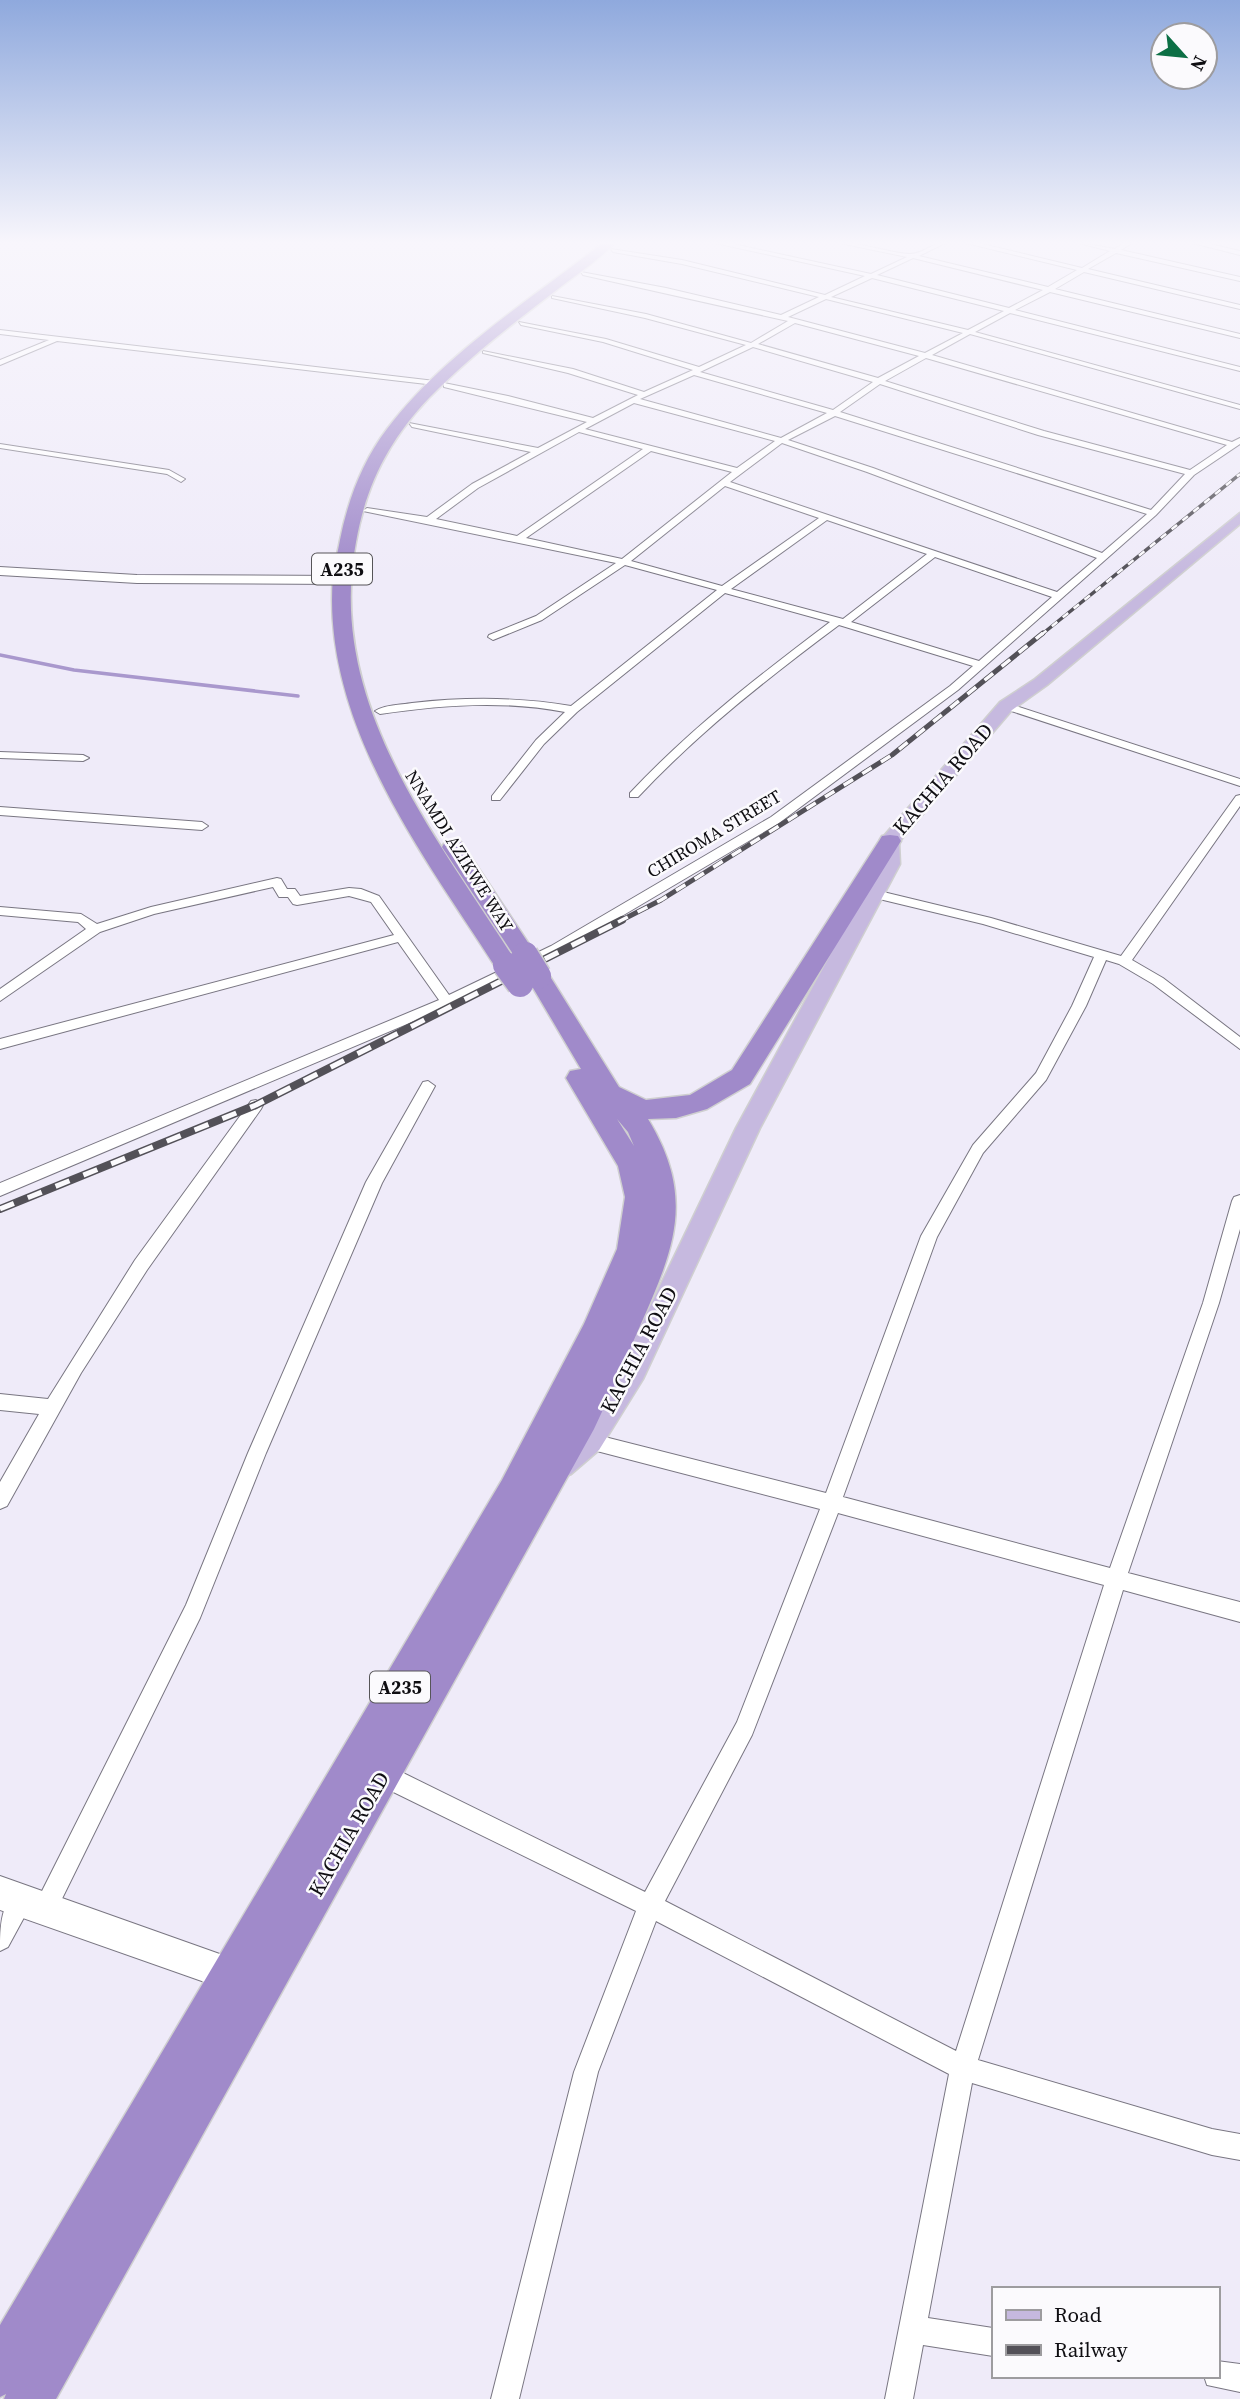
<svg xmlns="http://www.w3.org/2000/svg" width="1240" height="2399" viewBox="0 0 1240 2399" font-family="'Source Serif 4',serif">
<rect width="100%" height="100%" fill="#efebf9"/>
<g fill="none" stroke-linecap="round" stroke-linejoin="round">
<!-- stream -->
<path stroke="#a998cd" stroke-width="3.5" d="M0,655L74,670L298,696"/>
<!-- street casing -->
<g stroke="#797682" stroke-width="2">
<path id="street" d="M711,242H724L871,274L907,257L835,242C861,242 884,252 909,254C922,255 933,242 947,242L919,256L1048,287L1077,270L962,242H974L1082,268L1110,251L1075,242L1115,249L1125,242H1133L1121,250L1240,277V281L1116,253L1088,269L1240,305V309L1084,272L1055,289L1240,334V338L1050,292L1015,310L1240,367V371L1010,313L975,332L1240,405V409L970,334L932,355L1232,442L1240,438V444L1194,475L1156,515L958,690L779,823L561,952L452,1005L0,1196V1183L439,1000L398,942L0,1049V1039L394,935L371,902L349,896L297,905L293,904L288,897H279L273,887L154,914L100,932L0,1001V989L86,929L78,922L0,915V907L81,914L97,924L151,907L277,878L281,879L287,889H295L300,896L349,888L361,889L379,896L449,995L551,946L771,817L950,686L973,666L839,625C768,678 699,732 638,797H630V793C691,728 760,675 830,622L725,593L577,712L544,744L500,800H492V796L536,740L565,712C503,700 442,705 380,714L375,711C384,705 400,705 412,703C465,697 518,697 571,706L717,590L625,565L542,620L493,640L488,637L489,635L536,616L616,563L363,511L367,508L427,517L472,484L531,452L412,427L409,423L538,448L587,422L444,387V383L508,396L593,418L638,395L568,373L483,353V351L573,369L644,392L693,370L603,342L521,325L519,322L606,339L699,367L746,345L645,318L552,298V296L646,314L751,343L788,321L583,275L581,272L666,288L781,315L819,297L682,264L613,252L611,249L682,260L825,295L865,276ZM913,258L1043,290L1009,308L877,275ZM872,278L1004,311L968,330L831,297ZM826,299L963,333L925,353L788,317ZM795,323L919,356L878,378L758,344ZM753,347L873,382L833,410L700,372ZM926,358L1227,445L1190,470L1044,431L885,381ZM694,375L827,413L781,438L640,399ZM880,384L1038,435L1185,474L1151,510L840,412ZM634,403L775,441L737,468L585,429ZM835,416L1147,514L1102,553L873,468L788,440ZM579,432L643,449L517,536L436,519L478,488ZM782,443L867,472L1097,558L1057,592L730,482ZM651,451L732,472L622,559L526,538ZM725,486L819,518L722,586L631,561ZM827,520L927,554L843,619L731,589ZM935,557L1052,597L979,661L851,622Z
M1189,242H1201L1240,251V255Z
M0,330L435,381L439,383L435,385L57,341L0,365V360L49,340L0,334Z
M0,444L169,470L185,479L181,482L167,474L0,448Z
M1002,704H1010L1240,779V786L1002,708Z
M0,752L83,755L89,758L83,761L0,758Z
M1240,795V806L1132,960L1163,978L1240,1037V1049L1153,984L1119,964L1106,960L1086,1006L1046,1080L983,1153L937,1237L843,1497L1110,1568L1203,1303L1232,1201L1234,1197L1240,1195V1229L1219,1303L1128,1573L1240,1602V1622L1123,1590L978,2060L1212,2129L1240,2134V2160L1212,2155L972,2083L928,2318L993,2328V2356L923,2345L913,2399H885L949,2074L656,1921L598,2072L519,2399H491L574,2072L636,1911L375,1783L372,1775L375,1767L383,1764L391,1767L645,1892L737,1722L820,1509L589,1449L583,1447L580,1441L583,1435L589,1433L826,1493L921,1236L973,1145L1036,1073L1072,1006L1094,957L983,924L871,897L869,894L875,890L991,918L1121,956L1236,796ZM838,1513L1104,1585L956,2051L665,1901L752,1735Z
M0,807L202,822L208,826L202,830L0,815Z
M428,1081L435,1086L382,1183L266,1453L200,1618L54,1915L46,1919L38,1915L34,1907L38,1899L186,1605L248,1453L366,1182L423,1082Z
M256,1100L263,1105L261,1109L147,1270L81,1373L7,1506L0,1509V1482L39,1414L0,1410V1394L48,1399L135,1260L251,1101Z
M23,1888L31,1891L34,1899L8,1947L0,1951C0,1928 0,1898 23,1888Z
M1217,2361L1240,2364V2392L1207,2385L1204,2376H1217Z"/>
</g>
<!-- secondary casing -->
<g stroke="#797682" stroke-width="2">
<path id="secondary" d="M0,567L137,575L341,576L348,580L341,584L137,583L0,575Z
M0,1876L245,1963L250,1975L245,1987L233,1992L0,1910Z"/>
</g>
<!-- primary casing -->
<g stroke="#cfcfd0" stroke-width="3">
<path id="primary" d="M1240,513V524L1047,685L1012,710L899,842L900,864L760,1128L643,1379L599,1450L571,1474L561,1478L551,1474L547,1465L551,1456L579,1432L623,1363L736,1128L880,864L881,841L883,837L1000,702L1035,679Z"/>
</g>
<!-- highway casing -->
<g stroke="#cfcfd0" stroke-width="3">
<path id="highway" d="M604,242H616C598,261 574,276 554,292C511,325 467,359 429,398C389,440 366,485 356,542C325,704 437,836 518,965L514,971L506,973L498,971C423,854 321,723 333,576C334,564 338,552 340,540C348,500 362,462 387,429C445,353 530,300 604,242Z
M890,835L898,836L901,841L750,1084L707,1109L676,1118L648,1119C696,1198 674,1249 640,1326C625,1361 610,1395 594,1429L56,2399H4L6,2394L0,2397V2325L502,1480L584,1324L617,1249L625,1197L618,1166L566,1078L570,1071L581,1069L526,976L530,970L538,968L546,970L619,1087L646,1100L690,1095L732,1070L879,841L882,836ZM617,1119L628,1132L634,1146Z
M453,841L461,842L533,950L537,955L533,960L525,963L517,960L442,847L445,842Z"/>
</g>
<!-- street -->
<use href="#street" fill="#fff" fill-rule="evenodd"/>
<!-- secondary -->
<use href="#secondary" fill="#fff" fill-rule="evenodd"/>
<!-- primary -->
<use href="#primary" fill="#c6b9df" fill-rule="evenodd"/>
<!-- highway -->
<use href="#highway" fill="#a08aca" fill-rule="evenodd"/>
<!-- rail-far2 casing -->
<g stroke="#535158" stroke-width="3.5">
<path id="rail-far2" d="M1041,635L1240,474"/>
</g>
<!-- rail-far1 casing -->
<g stroke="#535158" stroke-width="5">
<path id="rail-far1" d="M618,922L661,900L892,755L1043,633"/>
</g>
<!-- rail casing -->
<g stroke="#535158" stroke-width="8">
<path id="rail" d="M0,1209L256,1105L622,920"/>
</g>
<!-- rail-far2 -->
<use href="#rail-far2" stroke="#fbfafd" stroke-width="2.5" stroke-dasharray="7" stroke-linecap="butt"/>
<!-- rail-far1 -->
<use href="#rail-far1" stroke="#fbfafd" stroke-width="3.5" stroke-dasharray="11" stroke-linecap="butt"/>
<!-- rail -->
<use href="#rail" stroke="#fbfafd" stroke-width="5" stroke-dasharray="15" stroke-linecap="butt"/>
<!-- highway-bridge casing -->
<g stroke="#cfcfd0" stroke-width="29" stroke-linecap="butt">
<path id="highway-bridge" d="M525,955L538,976
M506,965L520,984"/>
</g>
<!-- highway-bridge -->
<use href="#highway-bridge" stroke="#a08aca" stroke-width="26"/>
</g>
<!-- sky -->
<linearGradient id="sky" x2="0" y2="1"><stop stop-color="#8fa9dd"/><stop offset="0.42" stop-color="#f8f6fc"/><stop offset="1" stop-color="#f8f6fc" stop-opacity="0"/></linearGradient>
<rect width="1240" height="578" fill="url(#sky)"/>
<g text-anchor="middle" stroke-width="5" stroke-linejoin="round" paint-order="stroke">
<!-- far-street labels -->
<g font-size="18" fill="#0f0e12" stroke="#fbfafd">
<text transform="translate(714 834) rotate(-31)" y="6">CHIROMA STREET</text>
<text transform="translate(459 851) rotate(58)" y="6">NNAMDI AZIKWE WAY</text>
</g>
<!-- shield labels -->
<g fill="#fbfafd" stroke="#565558" stroke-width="2">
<rect x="312" y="553.5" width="60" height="31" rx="5"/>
<rect x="370" y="1671.5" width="60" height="31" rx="5"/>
</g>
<g font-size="19" font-weight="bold" fill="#0f0e12">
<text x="342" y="576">A235</text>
<text x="400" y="1694">A235</text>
</g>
<!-- street labels -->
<g font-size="21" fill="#0f0e12" stroke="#fbfafd">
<text transform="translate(943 779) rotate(-49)" y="7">KACHIA ROAD</text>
<text transform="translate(639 1350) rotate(-62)" y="7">KACHIA ROAD</text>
<text transform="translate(349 1834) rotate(-60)" y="7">KACHIA ROAD</text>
</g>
</g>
<!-- legend -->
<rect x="992" y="2287" width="228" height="91" fill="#fbfafd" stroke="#9d9c9f" stroke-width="2"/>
<rect x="1006" y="2310" width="35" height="10" fill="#c6b9df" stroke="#9d9c9f" stroke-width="2"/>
<text x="1054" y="2322" font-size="21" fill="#0f0e12">Road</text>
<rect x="1006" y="2345" width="35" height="10" fill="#535158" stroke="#9d9c9f" stroke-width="2"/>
<text x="1054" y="2357" font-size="21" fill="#0f0e12">Railway</text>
<!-- north arrow -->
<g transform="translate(1184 56) rotate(117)"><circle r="33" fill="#fbfafd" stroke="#9d9c9f" stroke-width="2"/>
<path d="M0-5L12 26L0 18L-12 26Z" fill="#0c6f45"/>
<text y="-10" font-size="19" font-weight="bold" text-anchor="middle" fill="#0f0e12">N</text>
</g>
</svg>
